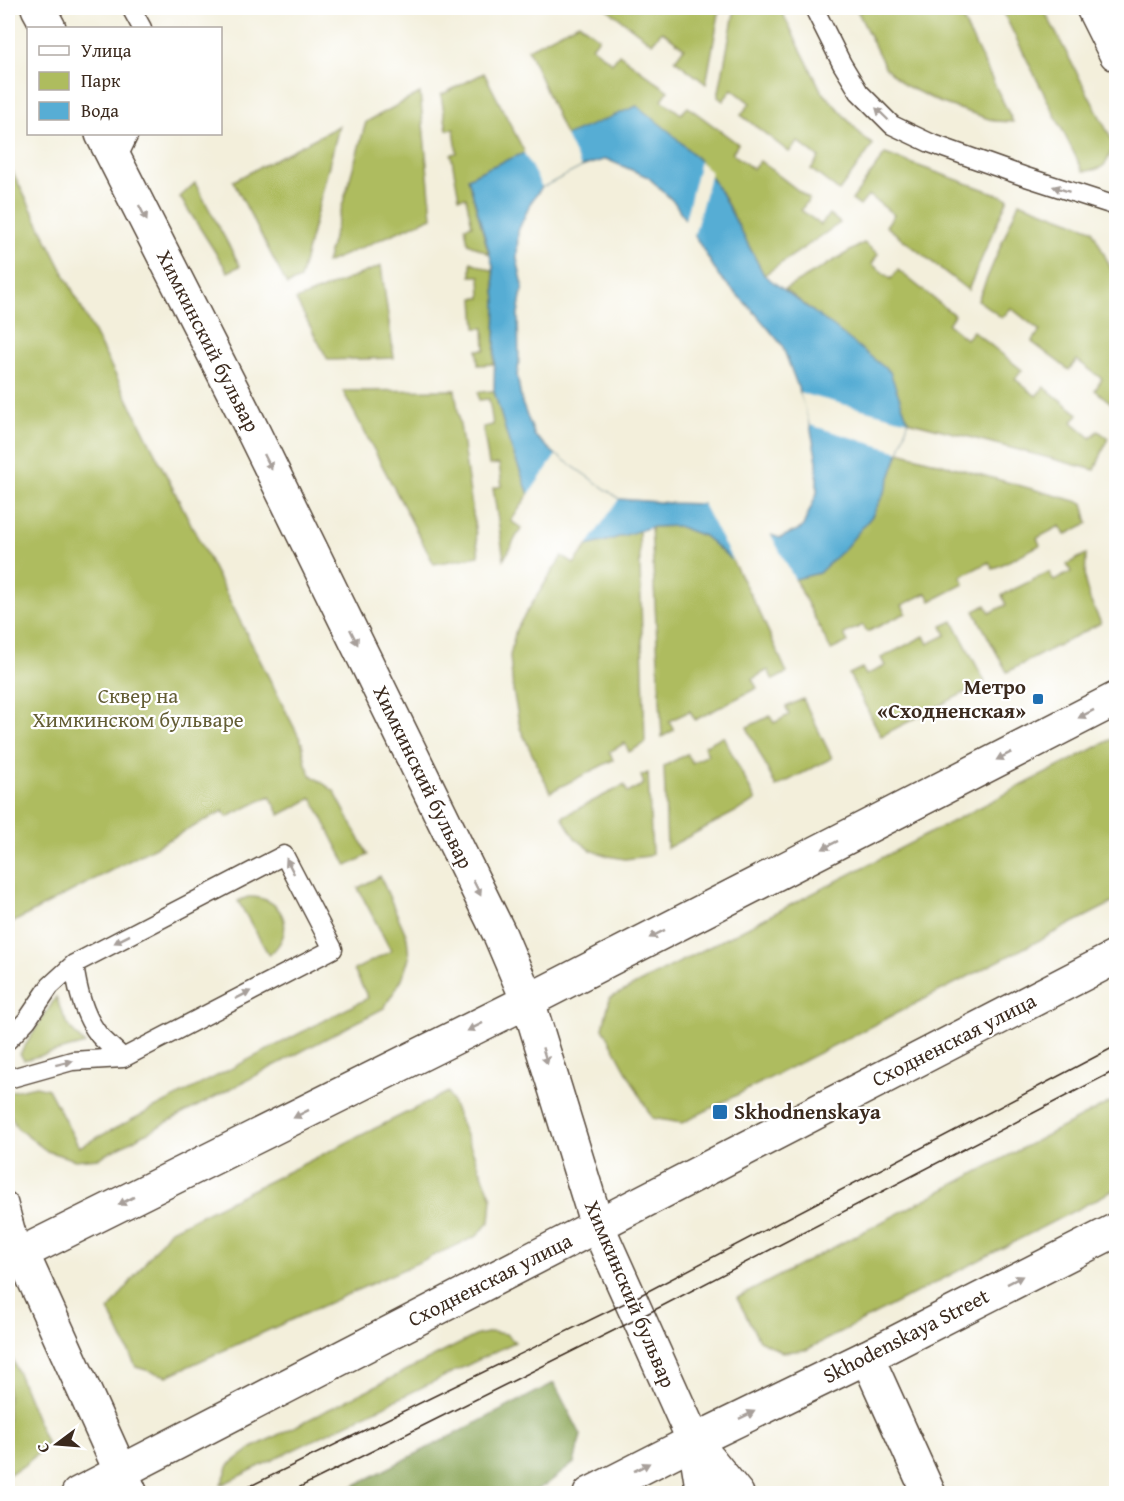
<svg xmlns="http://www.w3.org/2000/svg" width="1124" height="1501" viewBox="0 0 1124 1501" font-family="'Gentium Book Plus',serif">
<rect width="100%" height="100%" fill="#fff"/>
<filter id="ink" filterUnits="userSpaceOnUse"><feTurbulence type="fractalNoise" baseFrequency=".0167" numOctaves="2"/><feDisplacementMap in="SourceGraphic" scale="12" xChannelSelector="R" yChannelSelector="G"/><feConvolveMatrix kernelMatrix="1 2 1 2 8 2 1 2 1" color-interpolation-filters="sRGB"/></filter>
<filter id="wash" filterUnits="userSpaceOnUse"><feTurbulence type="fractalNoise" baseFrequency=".008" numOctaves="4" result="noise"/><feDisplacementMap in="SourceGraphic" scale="24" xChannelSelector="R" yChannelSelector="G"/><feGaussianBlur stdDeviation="1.35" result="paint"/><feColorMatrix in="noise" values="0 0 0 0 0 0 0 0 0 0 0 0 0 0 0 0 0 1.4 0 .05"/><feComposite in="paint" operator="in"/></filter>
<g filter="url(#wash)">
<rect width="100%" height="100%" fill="#f3efdb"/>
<!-- green -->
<path fill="#aebc5e" stroke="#74733e" stroke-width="1.5" d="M606,8H720L706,84L675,60L684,48L662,31L652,43Z
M735,8H780L821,90L864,138L873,145L839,191L811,169L819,158L798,142L789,152L741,115L750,103L732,89L723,101L718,97Z
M856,8H957L1013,122L995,121L939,102L904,85L885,67Z
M1001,8H1043L1114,144C1107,164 1106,170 1083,171Z
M579,23L599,38L592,47L612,63L619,54L668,91L662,100L681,114L688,107L738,144L732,153L753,169L760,161L809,199L801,210L821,225L829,214L840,223L764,275L721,192L637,106L566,137L528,49Z
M484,73L525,153L488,168L468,178L489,254L468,243L465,227L472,225L466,197L459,198L451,154L457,153L454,129L447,130L441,95Z
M420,93L432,217L326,263L366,122Z
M339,126L300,279L287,285L233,181Z
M885,154L1008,198L968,290L886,226L894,215L869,195L860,206L852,200Z
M8,163L302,743L306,764L311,775L334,791L368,855L347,866L312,798L280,815L270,796L227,817L223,811L8,925Z
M195,183L240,266L228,272L180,197Z
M1019,202L1092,229L1116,279V407L1095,390L1102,379L1077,360L1069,370L1032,342L1040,331L1011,308L1002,318L978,300Z
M864,243L878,254L872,264L891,279L898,270L954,315L948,324L966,339L973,331L1022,370L1015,379L1036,396L1044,387L1078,414L1072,422L1091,438L1098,431L1108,438L1095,470L908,421L889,372L785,289Z
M471,262L493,271L496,300L494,364L478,365L477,350H485L484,328H476L474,298H481L480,276H471Z
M381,266L394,358L328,360L296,300Z
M455,390L479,556L434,564L343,391Z
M494,391L509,442L529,494L511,521L521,528L504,559L493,488L502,486L499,464L489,465L483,427L493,425L489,399L479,400L478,392Z
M899,452L1083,503L1088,523L1065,535L1060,526L1037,538L1040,545L993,569L989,562L961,576L964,584L931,601L927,593L902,605L906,613L867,632L863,625L844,634L848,642L831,650L795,579L819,573L872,516L886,489Z
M677,526L704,536L732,560L760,613L787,673L773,680L768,670L752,679L757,688L695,720L690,711L669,721L674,730L662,737L651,527Z
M639,530L645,743L629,752L625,743L609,752L613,760L550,792L520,728L513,690L510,656L516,629L562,556L574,564L587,546L606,541Z
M1086,554L1085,582L1090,600L1101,623L1007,672L974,611L986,605L990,613L1006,605L1002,595L1049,572L1054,581L1071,572L1067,564Z
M953,621L985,682L881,736L849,674L862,668L866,675L885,666L881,658L924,636L928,644L946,635L942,626Z
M803,699L832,758L776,787L747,727L770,716L774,723L789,715L786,707Z
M723,736L756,801L667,848L664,766L687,754L692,763L708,755L704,746Z
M1116,737V901L682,1123L652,1118L603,1028L610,998Z
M648,773L652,854L649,856L625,859L608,856L591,850L575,838L562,817L624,785L628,793L644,784L641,776Z
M380,876L407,937L409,958L402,979L384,1008L99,1158L75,1160L47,1151L17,1128L8,1110V1092L36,1086L48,1089L79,1147L368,998L354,970L391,951L358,888Z
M248,897C284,896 298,932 269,955L238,901Z
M56,997C64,1020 68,1028 85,1044L24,1060L20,1054Z
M448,1092L492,1198L490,1221L477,1236L167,1376L136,1367L109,1310L169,1231Z
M1116,1099V1189L806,1350L782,1352L759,1340L737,1298Z
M492,1332L506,1334L515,1342L221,1485L229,1465L252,1448L477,1335Z
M8,1356L12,1358L47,1445L25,1465L8,1475Z"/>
<!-- forest -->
<path fill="#8aa455" stroke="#62673a" stroke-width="1.5" d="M554,1383L581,1435L574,1463L547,1484L528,1494L340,1493Z"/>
<!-- water -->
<path fill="#57add4" stroke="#496c79" stroke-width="1.5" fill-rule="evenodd" d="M637,106L670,132L700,161L721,193L764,275L835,328L890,372L908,421L899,452L886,489L872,516L846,547L819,573L795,579L780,580L732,560L704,536L677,526L651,527L606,541L587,546L542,520L529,494L509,442L494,391L496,300L493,266L468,178L488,168ZM606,159L648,177L675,203L719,276L756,314L782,345L805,406L810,425L817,461V493L802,528L780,538L756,530L703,504L671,503L619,499L556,455L535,436L522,403L517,375L519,363L518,314L523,285L517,259L518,231L531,202L542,187L581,167Z"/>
<!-- pier -->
<path fill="#f3efdb" d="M565,134L581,167L542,187L523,151Z
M700,161L711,172L693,240L684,224Z
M800,393L908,421L899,452L810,425Z
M556,455L619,499L585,548L559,539L540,522L527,497Z
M706,502L757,527L769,531L796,582L780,583L754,576L735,565L703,504Z"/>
</g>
<g filter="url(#ink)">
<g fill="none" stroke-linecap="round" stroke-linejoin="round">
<!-- lane casing -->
<g stroke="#57483a" stroke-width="21">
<path id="lane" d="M131,8L142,28
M814,8L842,64L859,92L892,125L930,143L1023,176L1116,206
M116,161L129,134
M74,964C77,988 83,1015 99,1035C106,1043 115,1050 123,1058
M8,1040L27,1020L50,986L74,964L284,855L333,949L123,1058L72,1061L8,1079
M8,1202L22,1253"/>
</g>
<!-- street casing -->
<g stroke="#57483a" stroke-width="36">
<path id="street" d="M22,1253L131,1494
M8,1260L528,1001
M867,1357L929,1494
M590,1494L694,1441"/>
</g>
<!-- secondary casing -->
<g stroke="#57483a" stroke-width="36">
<path id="secondary" d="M38,8L49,28
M1093,8L1116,54
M102,134L244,413L500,935L528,1001L597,1225L694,1441L737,1494
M528,1001L1116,699
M694,1441L867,1357L1116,1230
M695,1443L703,1494
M78,1494L1116,957"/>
</g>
<!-- lane -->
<use href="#lane" stroke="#fff" stroke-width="18"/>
<!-- street -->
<use href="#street" stroke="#fff" stroke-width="33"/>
<!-- secondary -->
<use href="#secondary" stroke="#fff" stroke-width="33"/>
<!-- tram -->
<path stroke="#3b2a1e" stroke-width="1.5" d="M234,1494L631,1300L1116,1046
M286,1494L639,1318L1116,1070"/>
</g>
<!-- one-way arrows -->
<defs><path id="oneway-solid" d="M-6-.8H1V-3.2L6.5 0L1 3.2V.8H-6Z" transform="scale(1.5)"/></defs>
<g fill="#a79f9a">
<use href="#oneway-solid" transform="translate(882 114) rotate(-136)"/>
<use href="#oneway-solid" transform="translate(1061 189) rotate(-162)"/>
<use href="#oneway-solid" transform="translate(143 213) rotate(63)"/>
<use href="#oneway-solid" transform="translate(268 462) rotate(64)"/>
<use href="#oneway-solid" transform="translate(354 637) rotate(64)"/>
<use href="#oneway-solid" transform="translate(1086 714) rotate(153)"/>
<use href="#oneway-solid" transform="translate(1004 756) rotate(153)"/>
<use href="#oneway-solid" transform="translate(830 845) rotate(153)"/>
<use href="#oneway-solid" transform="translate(290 866) rotate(-117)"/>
<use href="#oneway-solid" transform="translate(477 888) rotate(64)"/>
<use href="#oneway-solid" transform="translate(657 934) rotate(153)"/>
<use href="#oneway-solid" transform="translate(122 939) rotate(153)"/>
<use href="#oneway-solid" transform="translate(243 995) rotate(-27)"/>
<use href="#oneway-solid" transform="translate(475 1027) rotate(153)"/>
<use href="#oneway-solid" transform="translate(545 1056) rotate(73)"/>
<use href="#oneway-solid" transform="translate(64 1063) rotate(-14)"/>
<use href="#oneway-solid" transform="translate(301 1114) rotate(153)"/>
<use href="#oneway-solid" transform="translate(126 1201) rotate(153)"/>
<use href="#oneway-solid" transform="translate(1015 1280) rotate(-27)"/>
<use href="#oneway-solid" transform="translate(747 1415) rotate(-26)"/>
<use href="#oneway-solid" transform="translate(642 1467) rotate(-27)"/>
</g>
</g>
<!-- markers -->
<g fill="#1f6fb2" stroke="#fff" stroke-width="2">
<rect x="1032" y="693" width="12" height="12" rx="3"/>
<rect x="712" y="1104" width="16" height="16" rx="3"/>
</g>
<g text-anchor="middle" stroke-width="4.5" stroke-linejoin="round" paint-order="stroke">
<!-- street labels -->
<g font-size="21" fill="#3b2a1e" stroke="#fff">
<text transform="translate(208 341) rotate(63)" y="7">Химкинский бульвар</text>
<text transform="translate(423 777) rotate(64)" y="7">Химкинский бульвар</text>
<text transform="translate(954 1040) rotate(-27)" y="7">Сходненская улица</text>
<text transform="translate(490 1280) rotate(-27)" y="7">Сходненская улица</text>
<text transform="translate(630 1294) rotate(67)" y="7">Химкинский бульвар</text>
<text transform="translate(906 1336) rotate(-27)" y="7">Skhodenskaya Street</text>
</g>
<!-- poi labels -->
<g font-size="21" font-weight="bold" fill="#3b2a1e" stroke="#fff" text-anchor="end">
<text x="1026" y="694">Метро<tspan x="1026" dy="24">«Сходненская»</tspan></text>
<text x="734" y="1119" text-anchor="start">Skhodnenskaya</text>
</g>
<!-- park labels -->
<g font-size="21" fill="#635d34" stroke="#fff">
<text x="138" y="703">Сквер на<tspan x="138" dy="24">Химкинском бульваре</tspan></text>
</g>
</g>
<!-- margin -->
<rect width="1124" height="1501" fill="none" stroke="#fff" stroke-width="30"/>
<!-- legend -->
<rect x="27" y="27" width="195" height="108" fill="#ffffff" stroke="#b1aaa5" stroke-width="1.5"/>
<rect x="39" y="46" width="30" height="9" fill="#ffffff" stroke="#b1aaa5" stroke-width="1.5"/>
<text x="81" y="57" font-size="18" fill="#3b2a1e">Улица</text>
<rect x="39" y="72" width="30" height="18" fill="#aebc5e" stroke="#b1aaa5" stroke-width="1.5"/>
<text x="81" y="87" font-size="18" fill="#3b2a1e">Парк</text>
<rect x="39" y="102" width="30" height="18" fill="#57add4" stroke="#b1aaa5" stroke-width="1.5"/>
<text x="81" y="117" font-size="18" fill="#3b2a1e">Вода</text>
<!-- north arrow -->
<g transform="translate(57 1444) rotate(254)" stroke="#ffffff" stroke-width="4.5" paint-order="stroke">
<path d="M0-4.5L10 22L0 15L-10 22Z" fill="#3b2a1e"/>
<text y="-9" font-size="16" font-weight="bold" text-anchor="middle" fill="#3b2a1e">С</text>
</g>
</svg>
